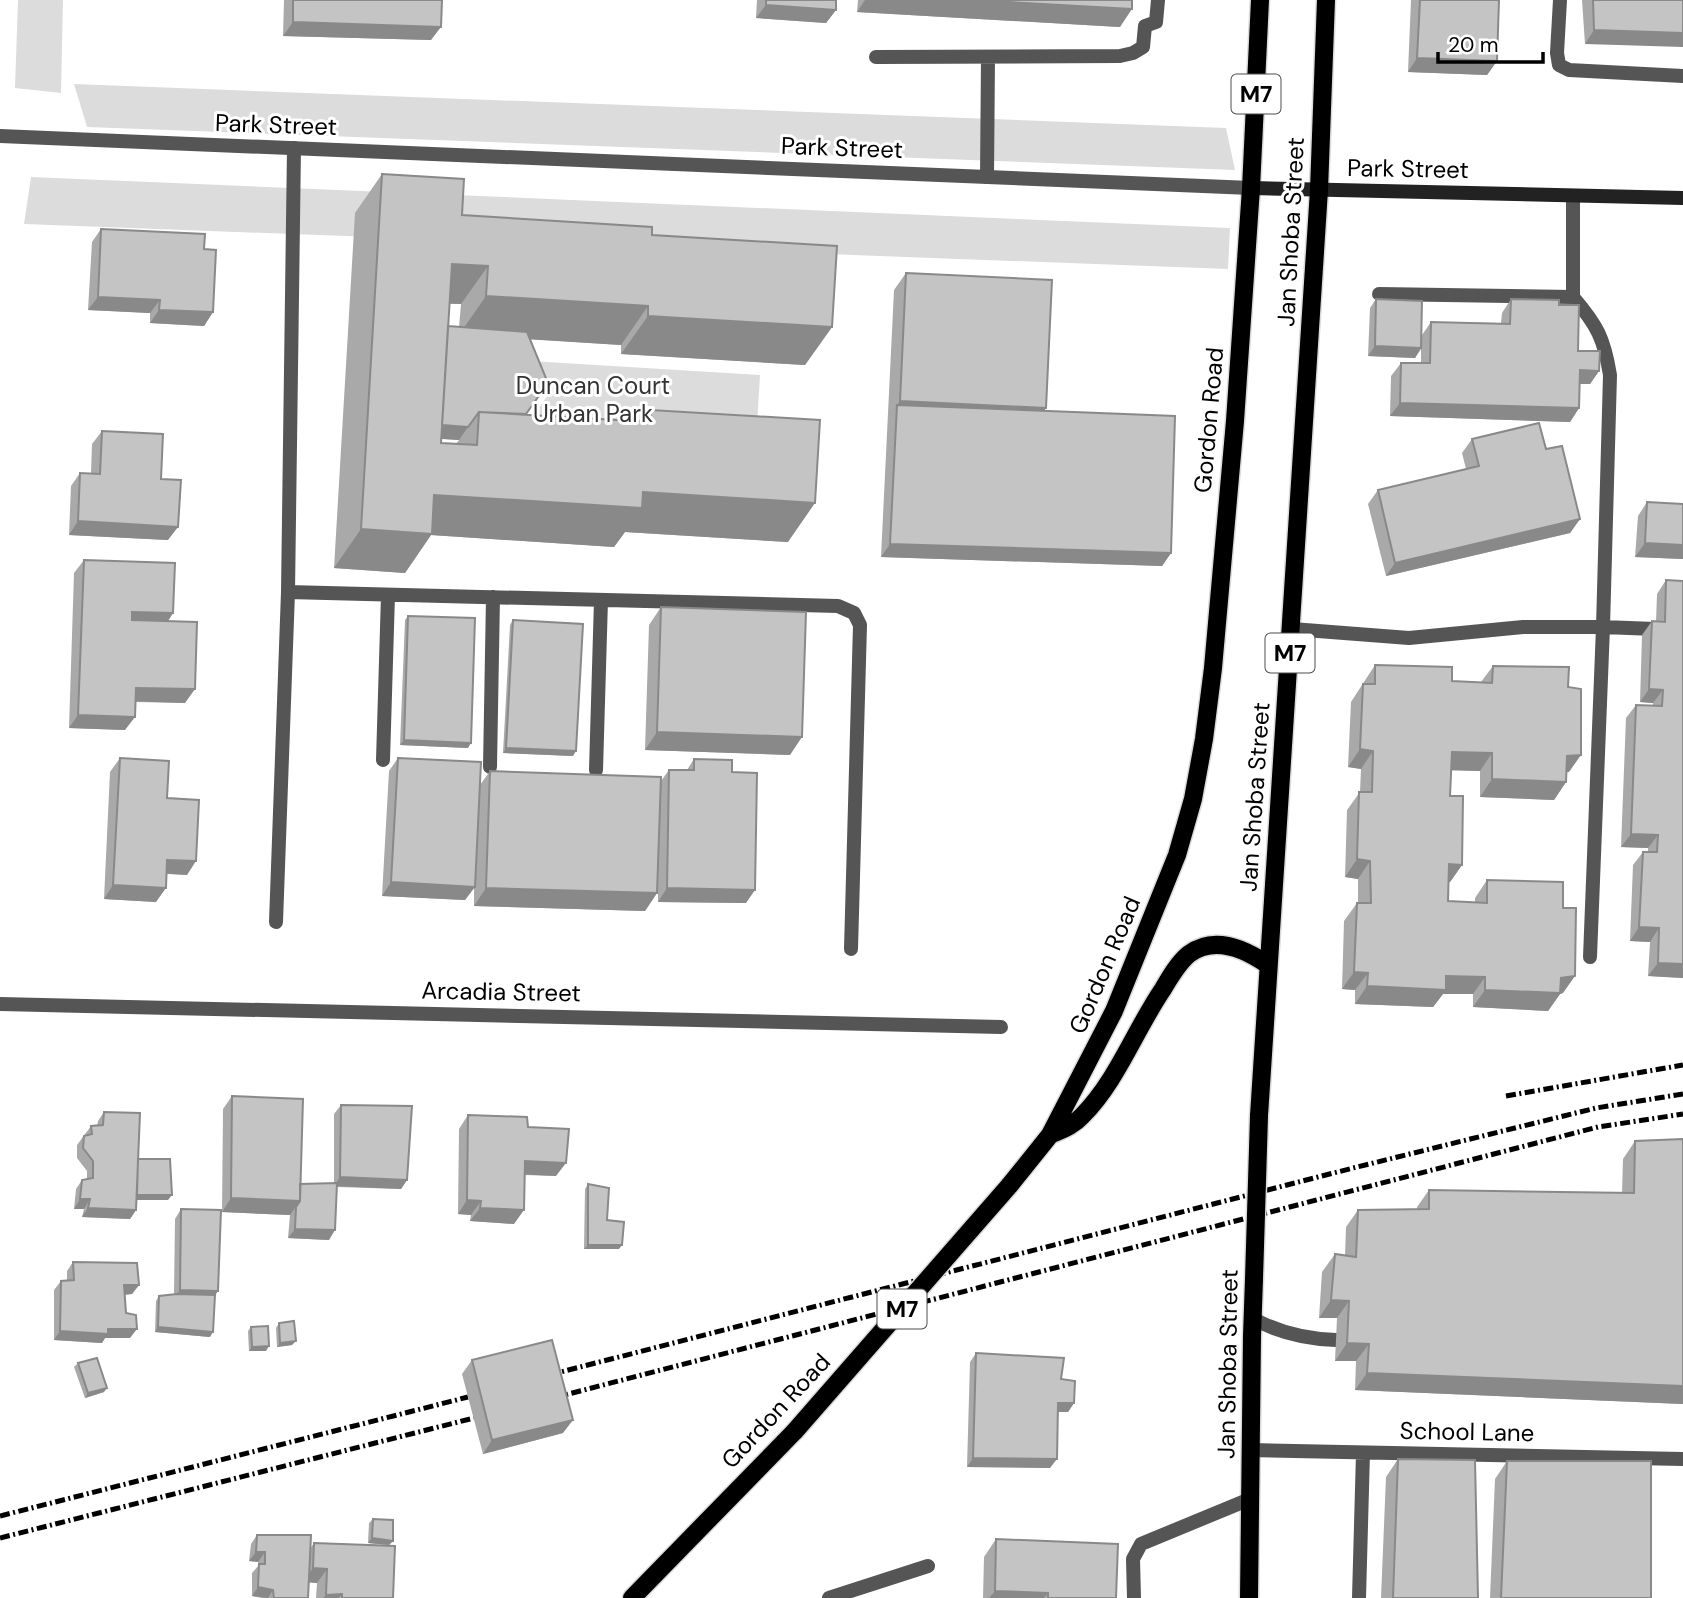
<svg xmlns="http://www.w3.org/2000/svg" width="1683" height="1598" viewBox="0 0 1683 1598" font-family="'DM Sans',sans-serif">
<rect width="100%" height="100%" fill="#fff"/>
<!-- green -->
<path fill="#dcdcdc" d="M18,0H63L61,93L15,88Z
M74,84L1226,128L1235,170L87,127Z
M31,177L1230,228L1228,269L24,224Z
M530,361L760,375L756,442L521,433L548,395Z"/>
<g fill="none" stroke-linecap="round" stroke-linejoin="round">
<!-- primary casing -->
<g stroke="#dbdbdb" stroke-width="21">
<path id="primary" d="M1259,1116L1319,190L1326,0
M1050,1135C1061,1130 1073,1126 1082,1116C1117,1081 1135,1030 1163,989C1170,977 1178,963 1189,954C1215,935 1245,949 1268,965
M1009,1186L1050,1135L1114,1011L1177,855L1193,799L1204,739L1213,668L1235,421L1251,188L1260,0
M632,1598L795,1431
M1249,1598L1252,1336L1254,1279"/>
</g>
<!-- lane -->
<path stroke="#555" stroke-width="14" d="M1560,0L1557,53L1559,65L1569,70L1683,76
M876,57L1120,56L1133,53L1143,47L1145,26L1156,22L1158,0
M987,177L988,57
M1379,294L1573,297
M288,592L838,606L854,613L860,625L851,949
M1292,629L1409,638L1523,627H1603L1610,375C1604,338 1597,325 1573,297V196
M383,760L388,595
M490,767L493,597
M596,770L601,600
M276,922L288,592L294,148
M1590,957L1603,627L1655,629
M1252,1318C1279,1333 1305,1339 1336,1340
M1250,1450L1683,1459
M829,1598L928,1566
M1134,1598L1133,1559L1141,1544L1250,1499
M1359,1598L1363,1453"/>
<!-- street -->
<path stroke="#555" stroke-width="14" d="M0,136L1251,188
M0,1004L1001,1027"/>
<!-- secondary -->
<path stroke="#222" stroke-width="14" d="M1251,188L1683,198"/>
<!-- primary -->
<use href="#primary" stroke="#000" stroke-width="18"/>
<!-- rail -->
<path stroke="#000" stroke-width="5" stroke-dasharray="10 3.5 2 3.5" stroke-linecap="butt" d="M1506,1096L1683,1065
M549,1375L1353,1168L1596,1108L1683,1094
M553,1398L1598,1127L1683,1114
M0,1516L468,1397
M0,1538L474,1418"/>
<!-- primary-bridge casing -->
<g stroke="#dbdbdb" stroke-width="21" stroke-linecap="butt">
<path id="primary-bridge" d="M1254,1279L1259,1116
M795,1431L1009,1186"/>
</g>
<!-- primary-bridge -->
<use href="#primary-bridge" stroke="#000" stroke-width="18"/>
</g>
<!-- wall -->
<path fill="#a9a9a9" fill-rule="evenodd" d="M284,0H442L431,40L283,36Z
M757,0H836V10L826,23L756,18Z
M858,0H1132L1120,27L857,12Z
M1411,0H1499L1497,61L1487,75L1408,72Z
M1582,0H1683L1585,44Z
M382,174L462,215L652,235L832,327L805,365L621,354V345L530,339L526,414L643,421L651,410L788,542L625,532L614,547L431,535L405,573L334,568L355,213ZM450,304H461L459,327L448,326ZM442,439L459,440L456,444L441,443Z
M101,229L213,312L204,326L150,323V313L88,310L92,242Z
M906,273L1046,408L1044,411L1171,553L1162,566L881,557L894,290Z
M1376,299L1422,335L1431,322L1501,323L1502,313L1511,299L1559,305L1578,351L1599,371L1590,384H1580L1579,408L1570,422L1390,416L1391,376L1401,363H1421V349L1415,358L1368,356L1370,308Z
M102,431L161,479L168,540L69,535L71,486L80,473H91L92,444Z
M1472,439L1546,449L1580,519L1570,533L1386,576L1368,504L1378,490L1466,469L1462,453Z
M1647,502L1683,504V559L1635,557L1638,516Z
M84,560L173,613L168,621L185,703L135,702L125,730L69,728L74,573Z
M1666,580L1683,978L1648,976L1650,942L1630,941L1633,865L1643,852H1648V848L1621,847L1626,718L1636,705H1653V703L1640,702L1642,635L1652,621L1656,622L1657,594Z
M661,607L790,755L645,750L649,625Z
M408,616L468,748L400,745L405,620Z
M513,620L573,756L503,753L510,625Z
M1375,665L1452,681L1481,682L1493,666L1568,687L1569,772H1567L1566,782L1554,800L1480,797V771L1451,770L1450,796L1462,865L1450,882H1448V901L1475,902V898L1487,880L1563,908V993L1560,994L1548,1011L1473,1007V994H1443L1433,1007L1355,1004V990L1342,989L1344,921L1357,903H1358V879L1345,877L1347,810L1360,792L1361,769L1348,767L1351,702Z
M120,758L167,798L187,875L167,874L156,902L104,899L110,772Z
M398,758L480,785L490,771L661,781L669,770H687L694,759L732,772L746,903L658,902V864L657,893L645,911L474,906V887L465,900L382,896L389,771Z
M232,1096L300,1184L334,1183V1114L341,1105L407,1180L401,1189L337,1187L329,1240L288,1238L290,1215L222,1212L223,1109Z
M104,1112L168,1200H136V1210L130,1219L82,1217L84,1209H74L76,1189L82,1180L87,1179V1171L77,1158V1145L91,1126H97L98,1121Z
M468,1115L528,1127L556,1176L525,1175L514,1224L470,1221L471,1215L458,1214L459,1129Z
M1635,1141L1683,1404L1355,1390L1356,1361H1335L1337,1318H1319L1322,1272L1335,1254L1345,1256L1346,1227L1358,1210L1417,1209V1207L1429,1190L1622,1193L1623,1159Z
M588,1184L607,1220L619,1249H584L585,1189Z
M181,1209L215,1295L210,1337L155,1332L156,1301L159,1296L174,1294L175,1219Z
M73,1262L139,1285L132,1294L125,1295L126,1313L130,1338H105L102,1343L54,1340V1290L61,1281L67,1280V1271Z
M279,1323L292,1345L277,1347L276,1328Z
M251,1327L266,1351H249L248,1331Z
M976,1353L1061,1379L1074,1403L1068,1412H1058L1050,1468L967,1467L970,1362Z
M472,1360L563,1433L483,1454L462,1374Z
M78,1363L104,1392L85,1398L74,1367Z
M1398,1459L1478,1598H1381L1386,1477Z
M1507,1461L1651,1598H1490L1495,1479Z
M373,1519L393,1541L389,1545L393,1598H316L317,1583L309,1582L308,1598H262L252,1596V1573L259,1565L258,1562L249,1561L251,1544L257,1535L310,1549L314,1543L389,1545L368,1543L369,1523Z
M996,1539L1116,1598H983L984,1557Z"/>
<!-- shaded-wall -->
<path fill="#898989" d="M865,0H972L1132,9L1120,27L857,12Z
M766,5L836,10L826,23L756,18Z
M293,22L441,27L431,40L283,36Z
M1594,30L1683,33V47L1585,44Z
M1417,58L1497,61L1487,75L1408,72Z
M452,264L488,266L461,304L425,302Z
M486,296L648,306L621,345L459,335Z
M98,297L160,300L150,313L88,310Z
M159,310L213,312L204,326L150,323Z
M648,316L832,327L805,365L621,354Z
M1375,346L1421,348L1415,358L1368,356Z
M1580,370L1599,371L1590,384H1571Z
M900,401L1046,408L1033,425L897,405L888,418Z
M1400,403L1579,408L1570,422L1390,416Z
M438,425L468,427L459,440L429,438Z
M643,492L815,503L788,542L625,532L614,547L431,535L405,573L334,568L361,529L434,495Z
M1580,519L1570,533L1386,576L1395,563Z
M78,521L178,527L168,540L69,535Z
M1645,543L1683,545V559L1635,557Z
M890,544L1171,553L1162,566L881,557Z
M132,612L173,613L164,627L123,626Z
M136,688L195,689L185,703L126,701Z
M1649,689L1663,690L1653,703L1640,702Z
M78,715L135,717L125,730L69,728Z
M657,732L802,737L790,755L645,750Z
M404,740L471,743L468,748L400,745Z
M506,748L576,751L573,756L503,753Z
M1360,749L1373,751L1361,769L1348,767Z
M1452,752L1492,753L1480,771L1439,770Z
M1581,755L1569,772L1555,774L1567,756Z
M1492,779L1566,782L1554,800L1480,797Z
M1631,834L1658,835L1648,848L1621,847Z
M1357,859L1370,861L1358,879L1345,877Z
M167,860L196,861L187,875L158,873Z
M1449,864L1462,865L1450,882H1437Z
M391,882L475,887L465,900L382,896Z
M113,885L166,888L156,902L104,899Z
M486,888L657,893L645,911L474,906Z
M667,888L755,890L746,903L658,902Z
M1639,927L1659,928L1650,942L1630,941Z
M1658,963L1683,964V978L1648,976Z
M1354,972L1368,973L1355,990L1342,989Z
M1446,976L1485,977L1473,994H1443L1433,1007L1355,1004L1367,986Z
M1575,976L1563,993L1560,994L1548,1011L1473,1007L1485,990Z
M525,1161L566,1163L556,1176L516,1174Z
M340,1177L407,1180L401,1189L334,1186Z
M133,1195H172L168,1200H130Z
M231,1198L300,1201L290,1215L222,1212Z
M80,1199H90L84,1209H74Z
M467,1200L481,1201L471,1215L458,1214Z
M88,1208L136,1210L130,1219L82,1217Z
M480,1208L524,1210L514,1224L470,1221Z
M295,1229L335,1230L329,1240L288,1238Z
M588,1245H622L619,1249H584Z
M124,1285H139L132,1294L118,1295Z
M180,1290L218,1291L212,1300L173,1299Z
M1331,1300L1349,1301L1337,1318H1319Z
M158,1327L213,1332L210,1337L155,1332Z
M108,1329H137L130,1338H105L102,1343L54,1340L60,1331Z
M296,1341L292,1345L277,1347L280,1343Z
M1347,1343L1369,1344L1356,1361H1335Z
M269,1346L266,1351H249L252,1347Z
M1367,1373L1683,1386V1404L1355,1390Z
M107,1388L104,1392L85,1398L88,1393Z
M1058,1403H1074L1068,1412H1051Z
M573,1420L563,1433L483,1454L492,1440Z
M973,1458L1057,1459L1050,1468L967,1467Z
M372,1538L393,1541L389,1545L368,1543Z
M256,1552H265L258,1562L249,1561Z
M313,1568L327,1569L317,1583L303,1582Z
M258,1587L273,1590L268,1598L252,1596Z
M995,1591L1048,1593L1044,1598H989Z
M342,1594L339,1598H323L326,1595Z"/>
<!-- building -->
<path fill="#c4c4c4" stroke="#898989" stroke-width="2" d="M293,0H442L441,27L293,22Z
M766,0H836V10L766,5Z
M972,0H1132V9Z
M1420,0H1499L1497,61L1417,58Z
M1593,0H1683V33L1594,30Z
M382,174L464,179L462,215L652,227V235L837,246L832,327L648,316V306L486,296L488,266L452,264L441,443L477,445L479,412L651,422V410L820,420L815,503L643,492L642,508L434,495L432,534L361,529Z
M101,229L205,234L204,249L216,250L213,312L159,310L160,300L98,297Z
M906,273L1052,280L1046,408L900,401Z
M1376,299L1422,301L1421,348L1375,346Z
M1511,299L1559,300V305H1579L1578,351H1600L1599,371L1580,370L1579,408L1400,403L1401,363H1430L1431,322L1510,324Z
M448,326L527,332L548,383L526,414L479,412L468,427L442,425Z
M897,405L1175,416L1171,553L890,544Z
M1539,423L1546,449L1562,446L1580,519L1395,563L1378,490L1479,466L1472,439Z
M102,431L163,434L161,479L181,480L178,527L78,521L80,473L100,474Z
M1647,502L1683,504V545L1645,543Z
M84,560L175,563L173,613L132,612V620L197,622L195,689L136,688L135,717L78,715Z
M1666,580L1683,581V964L1658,963L1659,928L1639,927L1643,852H1657L1658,835L1631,834L1636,705L1662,706L1663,690L1649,689L1652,621L1665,622Z
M661,607L806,612L802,737L657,732Z
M408,616L475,618L471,743L404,740Z
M513,620L583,624L576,751L506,748Z
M1375,665L1452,667V681L1492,683L1493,666L1569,667L1568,687L1581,689V755L1567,756L1566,782L1492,779V753L1452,752L1450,796H1463L1462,865L1449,864L1448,901L1487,903V880L1563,882V908H1576L1575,976L1561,978L1560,993L1485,990V977L1446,976V990L1367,986L1368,973L1354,972L1357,903H1371L1370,861L1357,859L1359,792H1372L1373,751L1360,749L1363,684H1375Z
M120,758L169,761L167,798L199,800L196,861L167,860L166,888L113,885Z
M398,758L481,762L475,887L391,882Z
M694,759L732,760V772L757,773L755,890L667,888L669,770H694Z
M490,771L661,777L657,893L486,888Z
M232,1096L303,1099L300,1201L231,1198Z
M341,1105L412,1106L407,1180L340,1177Z
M104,1112L140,1113L136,1210L88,1208L90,1199H80L82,1180L93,1178V1161L83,1148L84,1136L92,1134L91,1126L103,1125Z
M468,1115L527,1117L528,1127L569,1129L566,1163L525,1161L524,1210L480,1208L481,1201L467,1200Z
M1683,1139V1386L1367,1373L1369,1344L1347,1343L1349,1301L1331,1300L1335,1254L1356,1257L1358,1210L1429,1209V1190L1634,1193L1635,1141Z
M138,1159H170L172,1195H137Z
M337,1183L335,1230L295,1229L296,1207L300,1201V1184Z
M588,1184L609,1188L607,1220L624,1222L622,1245H588Z
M181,1209L221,1210L218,1291L180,1290Z
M73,1262L137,1263L139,1285H124L126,1313L136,1315L137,1329H108V1334L60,1331L61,1281L74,1280Z
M177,1294L215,1295L213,1332L158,1327L159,1296Z
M294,1321L296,1341L280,1343L279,1323Z
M268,1326L269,1346L252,1347L251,1327Z
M552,1340L573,1420L492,1440L472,1360Z
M976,1353L1064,1358L1061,1379L1075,1381L1074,1403H1058L1057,1459L973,1458Z
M97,1358L107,1388L88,1393L78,1363Z
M1398,1459L1475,1460L1478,1598H1393Z
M1507,1461H1651V1598H1501Z
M373,1519L393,1520V1541L372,1538Z
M257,1535H311L308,1598H274L273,1590L258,1587L259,1564H265V1552H256Z
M996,1539L1118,1544L1116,1598H1048V1593L995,1591Z
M314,1543L395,1546L393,1598H342V1594L326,1595L327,1569L313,1568Z"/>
<g text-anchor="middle" stroke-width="6" stroke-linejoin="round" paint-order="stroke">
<!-- shield labels -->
<g fill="#fff" stroke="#4c4c4c" stroke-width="2">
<rect x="1231.5" y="74.5" width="49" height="39" rx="5"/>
<rect x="1265.5" y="633.5" width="49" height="39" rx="5"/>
<rect x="877.5" y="1289.5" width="49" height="39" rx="5"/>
</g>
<g font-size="23" font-weight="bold" fill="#000">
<text x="1256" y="102">M7</text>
<text x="1290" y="661">M7</text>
<text x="902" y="1317">M7</text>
</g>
<!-- street labels -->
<g font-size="24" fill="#000" stroke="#fff">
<text transform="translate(276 125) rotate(2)" y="8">Park Street</text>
<text transform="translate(842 148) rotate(2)" y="8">Park Street</text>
<text transform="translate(1408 169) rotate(1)" y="8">Park Street</text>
<text transform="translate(1291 232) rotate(-87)" y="8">Jan Shoba Street</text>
<text transform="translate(1209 420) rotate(-85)" y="8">Gordon Road</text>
<text transform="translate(1255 797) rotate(-86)" y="8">Jan Shoba Street</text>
<text transform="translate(1105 965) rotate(-67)" y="8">Gordon Road</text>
<text transform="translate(501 992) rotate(1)" y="8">Arcadia Street</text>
<text transform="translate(1228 1364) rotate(-89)" y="8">Jan Shoba Street</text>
<text transform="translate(776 1411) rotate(-47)" y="8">Gordon Road</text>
<text transform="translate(1467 1432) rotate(1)" y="8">School Lane</text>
</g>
<!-- park labels -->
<g font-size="24" fill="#333" stroke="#fff">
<text x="593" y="394">Duncan Court<tspan x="593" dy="28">Urban Park</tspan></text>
</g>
</g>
<!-- scale -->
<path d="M1438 52v10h105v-10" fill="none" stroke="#000000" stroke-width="3.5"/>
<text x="1448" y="52" font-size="21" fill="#000000" stroke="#ffffff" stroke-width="5" paint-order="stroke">20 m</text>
</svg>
